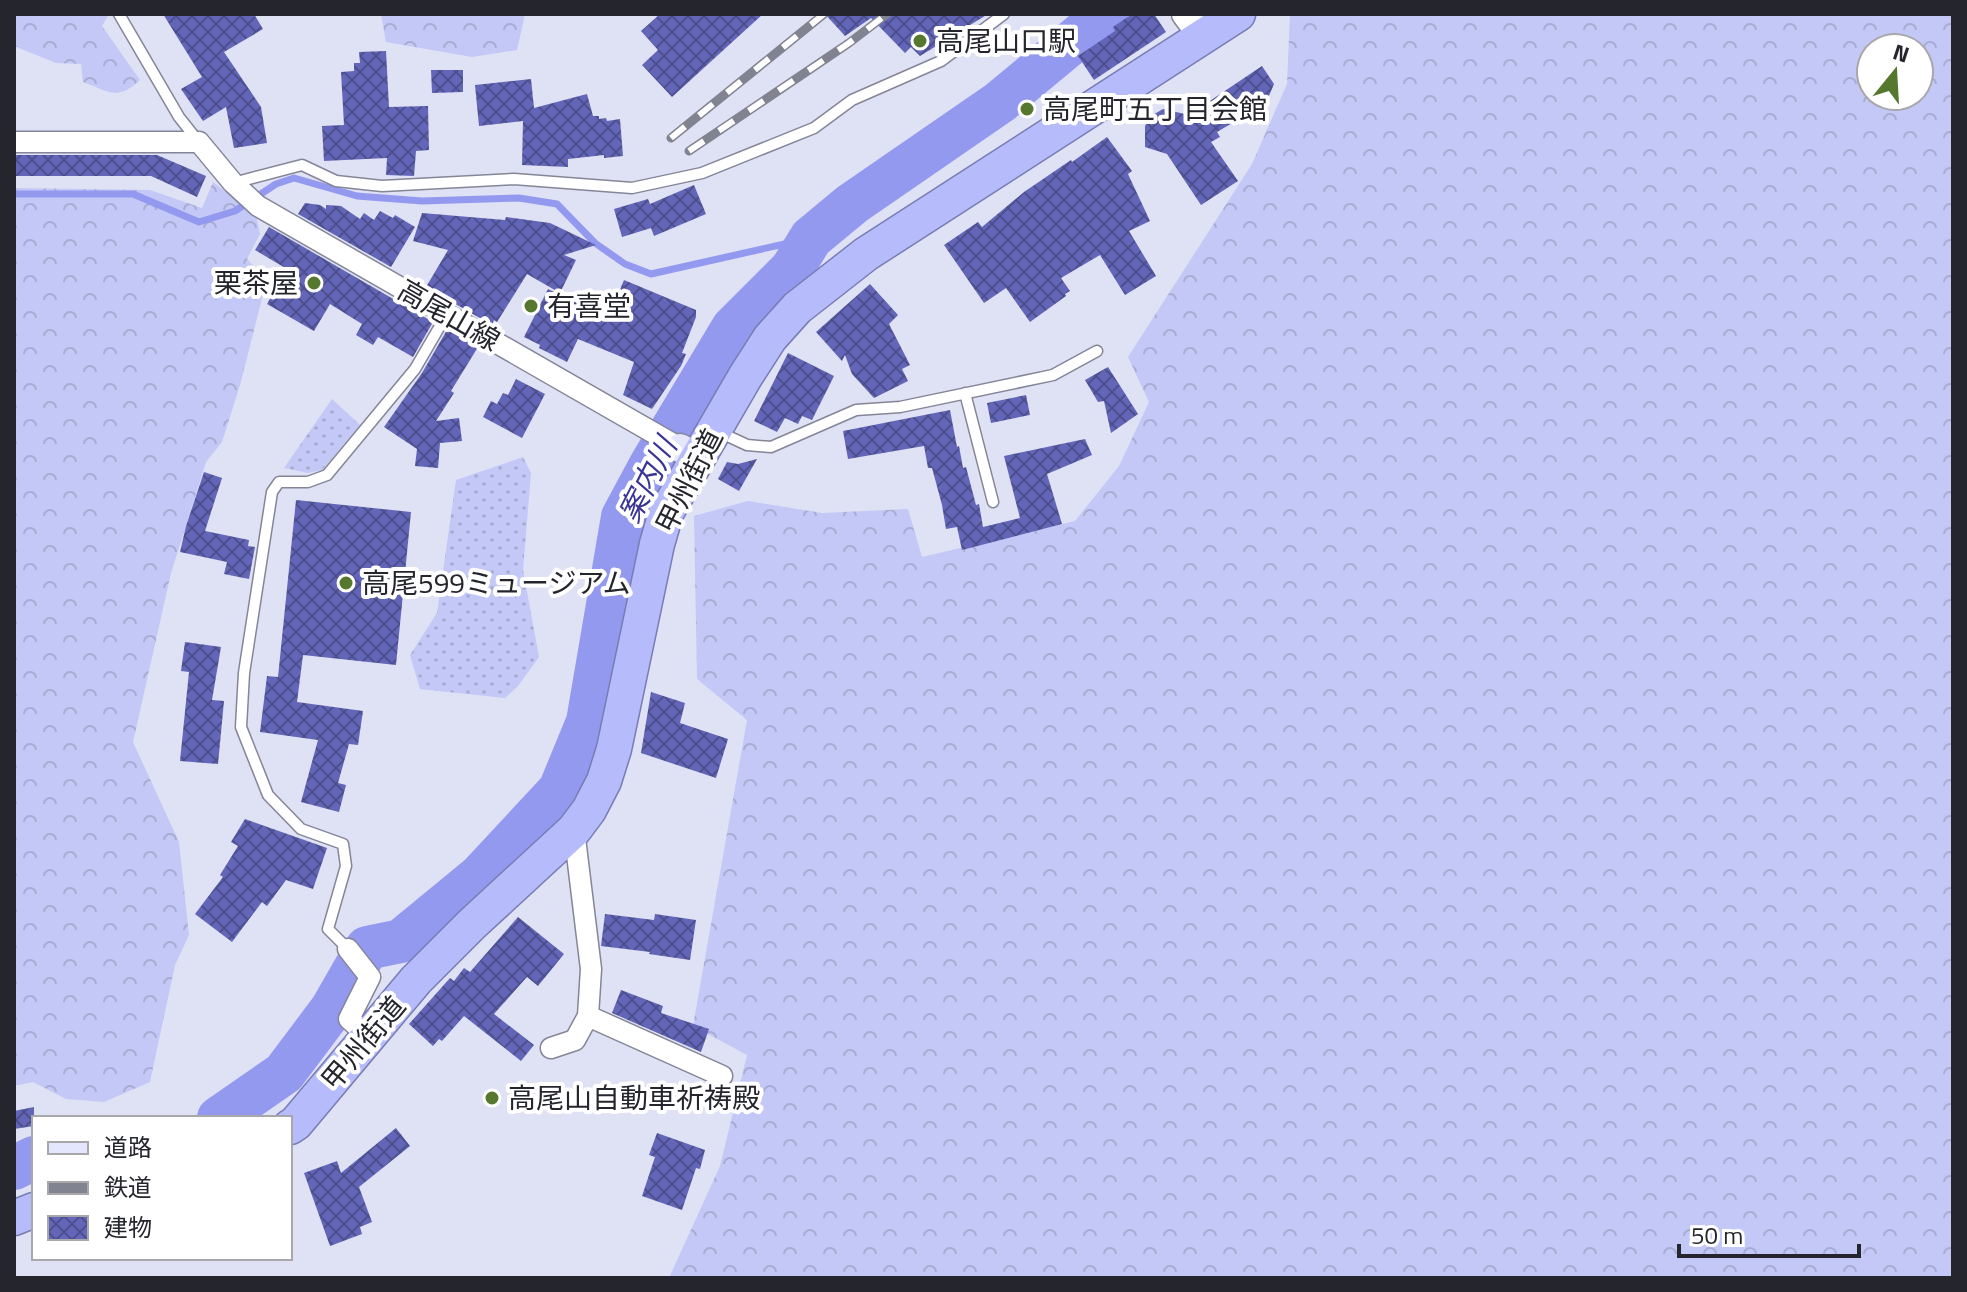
<svg xmlns="http://www.w3.org/2000/svg" width="1967" height="1292" viewBox="0 0 1967 1292" font-family="'Titillium Web','Noto Sans JP',sans-serif">
<defs>
<pattern id="grass-dots" width="8" height="8" patternUnits="userSpaceOnUse" patternTransform="scale(2)"><rect width="8" height="8" fill="#c3c8f6"/><path d="M2 2h.1M6 6h.1" fill="none" stroke="#a7acd3" stroke-width="1.8" stroke-linecap="round"/></pattern>
<pattern id="forest-crowns" width="20" height="18" patternUnits="userSpaceOnUse" patternTransform="scale(2)"><rect width="20" height="18" fill="#c3c8f6"/><path d="M2 6a3 3 0 1 1 6 0M12 15a3 3 0 1 1 6 0" fill="none" stroke="#a7acd3"/></pattern>
<pattern id="building-cross-hatch" width="8" height="8" patternUnits="userSpaceOnUse" patternTransform="scale(2)"><rect width="8" height="8" fill="#6366b8"/><path d="M0 0l8 8M0 8l8-8" fill="none" stroke="#4d4f8e"/></pattern>
</defs>
<rect width="100%" height="100%" fill="#dfe1f5"/>
<!-- grass -->
<path fill="url(#grass-dots)" d="M332,399L360,425L322,470L308,473L284,468Z
M523,457L531,473L523,570L539,657L518,686L505,698L420,689L410,655L437,613L456,480Z"/>
<!-- forest -->
<path fill="url(#forest-crowns)" fill-rule="evenodd" d="M14,14H109L102,26L140,80C117,101 110,92 83,82L81,64L56,63L14,46Z
M381,14H525L517,50L472,57L386,42Z
M1290,14H1953V1278H669L720,1166L747,1055L693,1026L747,720L697,679L694,516L748,501L822,513L908,509L922,557L1075,521L1119,466L1149,402L1128,357L1252,164L1287,84ZM1871,48H1919V96H1871Z
M213,182L256,215L260,234L247,259L267,279L240,385L222,442L206,462L171,573L133,742L179,842L189,935L175,965L150,1082L104,1102L66,1099L33,1082L14,1086V188L150,190L202,208Z"/>
<g fill="none" stroke-linecap="round" stroke-linejoin="round">
<!-- stream -->
<path stroke="#9499f0" stroke-width="7" d="M14,194H133L199,222L235,211L276,184L294,178L357,196L422,201L519,198L557,204L595,243L625,264L651,274L811,238"/>
<!-- river -->
<path stroke="#9499f0" stroke-width="44" d="M219,1118L284,1073L332,1009L367,948L401,941L480,876L560,790L588,722L623,517L652,463L733,328L792,269L811,238L852,204L1000,102L1106,14
M14,1168L34,1158"/>
</g>
<!-- building -->
<path fill="url(#building-cross-hatch)" d="M163,14H254L263,29L224,52L261,107L267,143L234,148L226,107L203,121L181,89L202,77Z
M660,14H763L672,97L642,65L658,50L641,31Z
M825,14H988L920,56L911,47L905,53L871,18L845,36Z
M1132,14H1154L1166,32L1094,80L1078,56L1115,31L1113,27Z
M386,51L389,107L428,106L429,150L416,151L414,176L386,175L387,158L324,161L322,126L344,125L341,72L354,71V63H360L359,52Z
M1262,66L1274,84L1266,103L1217,132L1220,137L1211,142L1238,181L1201,205L1167,154L1145,147V126L1151,116L1163,109L1189,115Z
M431,70H463V92L432,93Z
M531,79L534,108L587,94L593,116H599V119L606,118L607,121L620,119L623,156L604,158V155L568,159V167L522,165L523,121L479,126L475,85Z
M1107,137L1132,171L1128,174L1150,221L1129,231L1156,276L1125,295L1100,255L1061,278L1070,291L1065,294L1066,296L1030,322L1006,288L984,303L944,245L978,222L982,227L1024,192L1071,160L1072,162Z
M14,155H157L206,176L197,197L151,176H14Z
M694,185L706,214L654,236L651,228L622,237L614,209L648,199L650,204Z
M305,203L320,205L326,209V205L341,206L360,219L364,213L374,220L380,211L393,218L395,215L415,227L391,267L298,214Z
M422,213L505,220L506,217L550,223L596,245L564,255L576,260L560,293L527,274L497,322L494,320L492,325L426,287L448,250L413,241Z
M269,227L433,322L413,357L378,337L373,345L356,335L362,324L330,304L314,331L267,304L287,269L255,250Z
M624,280L696,310V317L682,353L686,354L681,366L652,409L623,395L634,362L578,339L567,362L539,348L540,345L524,337L548,289L608,318Z
M870,284L898,315L889,324L910,365L902,369L908,381L874,398L852,374L845,355L842,361L816,332Z
M447,330L478,347L451,391L454,393L436,421L459,418L462,441L440,443L438,468L415,466L417,449L384,427L422,373Z
M788,353L834,376L812,420L802,416L798,424L785,418L777,432L754,421Z
M1108,367L1138,414L1111,433L1104,401L1098,402L1085,380Z
M516,379L545,394L522,438L483,417L491,401L497,404L503,393L508,395Z
M1026,395L1030,415L991,423L987,403Z
M950,410L957,447L959,446L963,468L966,467L976,505L979,504L983,527L1020,518L1004,456L1085,439L1092,455L1047,474L1062,524L962,550L957,527L946,529L942,505L932,468H928L924,446L848,459L843,431Z
M757,459L739,491L718,479L727,462L738,464Z
M204,472L222,478L205,531L249,540L248,546L255,547L249,579L224,574L227,562L180,552L186,526Z
M296,500L411,512L396,665L303,655L297,702L363,711L358,745L349,744L338,783L346,785L339,812L301,802L318,740L260,732L267,676L278,677Z
M185,642L221,647L212,700L224,701L218,764L180,761L189,672L181,671Z
M651,692L685,703L680,723L728,739L716,778L641,753Z
M245,819L327,848L313,889L286,880L267,906L262,902L232,942L195,914L223,877L220,875L238,846L231,842Z
M605,914L654,920L655,914L696,920L690,960L649,954L650,952L601,946Z
M518,917L564,954L538,986L527,977L494,1014L534,1045L521,1061L464,1016L442,1041L439,1039L433,1046L409,1024L450,978L454,981L464,968L470,972Z
M621,990L663,1006L661,1013L709,1029L701,1052L612,1013Z
M34,1107V1126L14,1129V1111Z
M396,1128L410,1146L359,1187L372,1222L360,1227L362,1234L330,1246L304,1173L337,1161L341,1173Z
M657,1133L705,1150L700,1169L696,1168L682,1210L642,1196L655,1157L649,1155Z"/>
<g fill="none" stroke-linecap="round" stroke-linejoin="round">
<!-- service casing -->
<g stroke="#848698" stroke-width="13">
<path id="service" d="M119,14L179,117L198,141
M233,183L302,165L336,181L382,186L514,179L632,188L702,173L814,128L852,100L941,61L1004,14
M965,393L993,502
M719,432L747,445L771,447L856,410L900,407L1053,375L1097,351
M348,949L328,929L346,866L343,844L301,829L268,795L241,727L244,673L272,492L279,482H308L327,475L415,369L447,314"/>
</g>
<!-- minor casing -->
<g stroke="#848698" stroke-width="23">
<path id="minor" d="M14,142H199L233,183L258,206L680,448
M348,949L370,977L349,1019L369,1037
M588,1016L722,1076
M551,1048L575,1040L588,1016L591,969L574,830"/>
</g>
<!-- tertiary casing -->
<g stroke="#848698" stroke-width="29">
<path id="tertiary" d="M1185,14L1203,38"/>
</g>
<!-- secondary casing -->
<g stroke="#848698" stroke-width="31">
<path id="secondary" d="M680,448L682,449"/>
</g>
<!-- trunk casing -->
<g stroke="#787cb3" stroke-width="37">
<path id="trunk" d="M290,1127L296,1123L416,980L472,924L574,830L589,810L604,781L614,749L657,544L666,513L745,377L770,338L797,308L866,254L1238,14
M14,1218L34,1210"/>
</g>
<!-- service -->
<use href="#service" stroke="#fff" stroke-width="10"/>
<!-- minor -->
<use href="#minor" stroke="#fff" stroke-width="20"/>
<!-- tertiary -->
<use href="#tertiary" stroke="#fff" stroke-width="26"/>
<!-- secondary -->
<use href="#secondary" stroke="#e4e6fe" stroke-width="28"/>
<!-- trunk -->
<use href="#trunk" stroke="#b6bbfc" stroke-width="34"/>
<!-- rail casing -->
<g stroke="#818390" stroke-width="9">
<path id="rail" d="M671,138L824,14
M689,151L849,43L887,14"/>
</g>
<!-- rail -->
<use href="#rail" stroke="#fff" stroke-width="6" stroke-dasharray="18" stroke-linecap="butt"/>
</g>
<!-- markers -->
<g fill="#56772e" stroke="#fff" stroke-width="3">
<circle cx="920" cy="41" r="8"/>
<circle cx="1027" cy="109" r="8"/>
<circle cx="314" cy="283" r="8"/>
<circle cx="531" cy="306" r="8"/>
<circle cx="346" cy="583" r="8"/>
<circle cx="492" cy="1098" r="8"/>
</g>
<g text-anchor="middle" stroke-width="8" stroke-linejoin="round" paint-order="stroke">
<!-- poi labels -->
<g font-size="28" fill="#25262d" stroke="#fff" text-anchor="start">
<text x="936" y="51">高尾山口駅</text>
<text x="1043" y="119">高尾町五丁目会館</text>
<text x="298" y="293" text-anchor="end">栗茶屋</text>
<text x="547" y="316">有喜堂</text>
<text x="362" y="593">高尾599ミュージアム</text>
<text x="508" y="1108">高尾山自動車祈祷殿</text>
</g>
<!-- street labels -->
<g font-size="28" fill="#25262d" stroke="#fff">
<text transform="translate(449 315) rotate(30)" y="10">高尾山線</text>
<text transform="translate(689 481) rotate(-63)" y="10">甲州街道</text>
<text transform="translate(363 1043) rotate(-50)" y="10">甲州街道</text>
</g>
<!-- water labels -->
<g font-size="30" font-style="italic" fill="#3b3497" stroke="#fff">
<text transform="translate(648 480) rotate(-63)" y="10">案内川</text>
</g>
</g>
<!-- border -->
<rect width="1967" height="1292" fill="none" stroke="#25262d" stroke-width="32"/>
<!-- legend -->
<rect x="32" y="1116" width="260" height="144" fill="#ffffff" stroke="#a8a8ab" stroke-width="2"/>
<rect x="48" y="1142" width="40" height="12" fill="#e4e6fe" stroke="#a8a8ab" stroke-width="2"/>
<text x="104" y="1156" font-size="24" fill="#25262d">道路</text>
<rect x="48" y="1182" width="40" height="12" fill="#818390" stroke="#a8a8ab" stroke-width="2"/>
<text x="104" y="1196" font-size="24" fill="#25262d">鉄道</text>
<rect x="48" y="1216" width="40" height="24" fill="url(#building-cross-hatch)" stroke="#a8a8ab" stroke-width="2"/>
<text x="104" y="1236" font-size="24" fill="#25262d">建物</text>
<!-- north arrow -->
<g transform="translate(1895 72) rotate(18)"><circle r="38" fill="#ffffff" stroke="#a8a8ab" stroke-width="2"/>
<path d="M0-6L14 30L0 20L-14 30Z" fill="#56772e"/>
<text y="-12" font-size="22" font-weight="bold" text-anchor="middle" fill="#25262d">N</text>
</g>
<!-- scale -->
<path d="M1679 1244v12h180v-12" fill="none" stroke="#25262d" stroke-width="4"/>
<text x="1691" y="1244" font-size="24" fill="#25262d" stroke="#ffffff" stroke-width="6" paint-order="stroke">50 m</text>
</svg>
